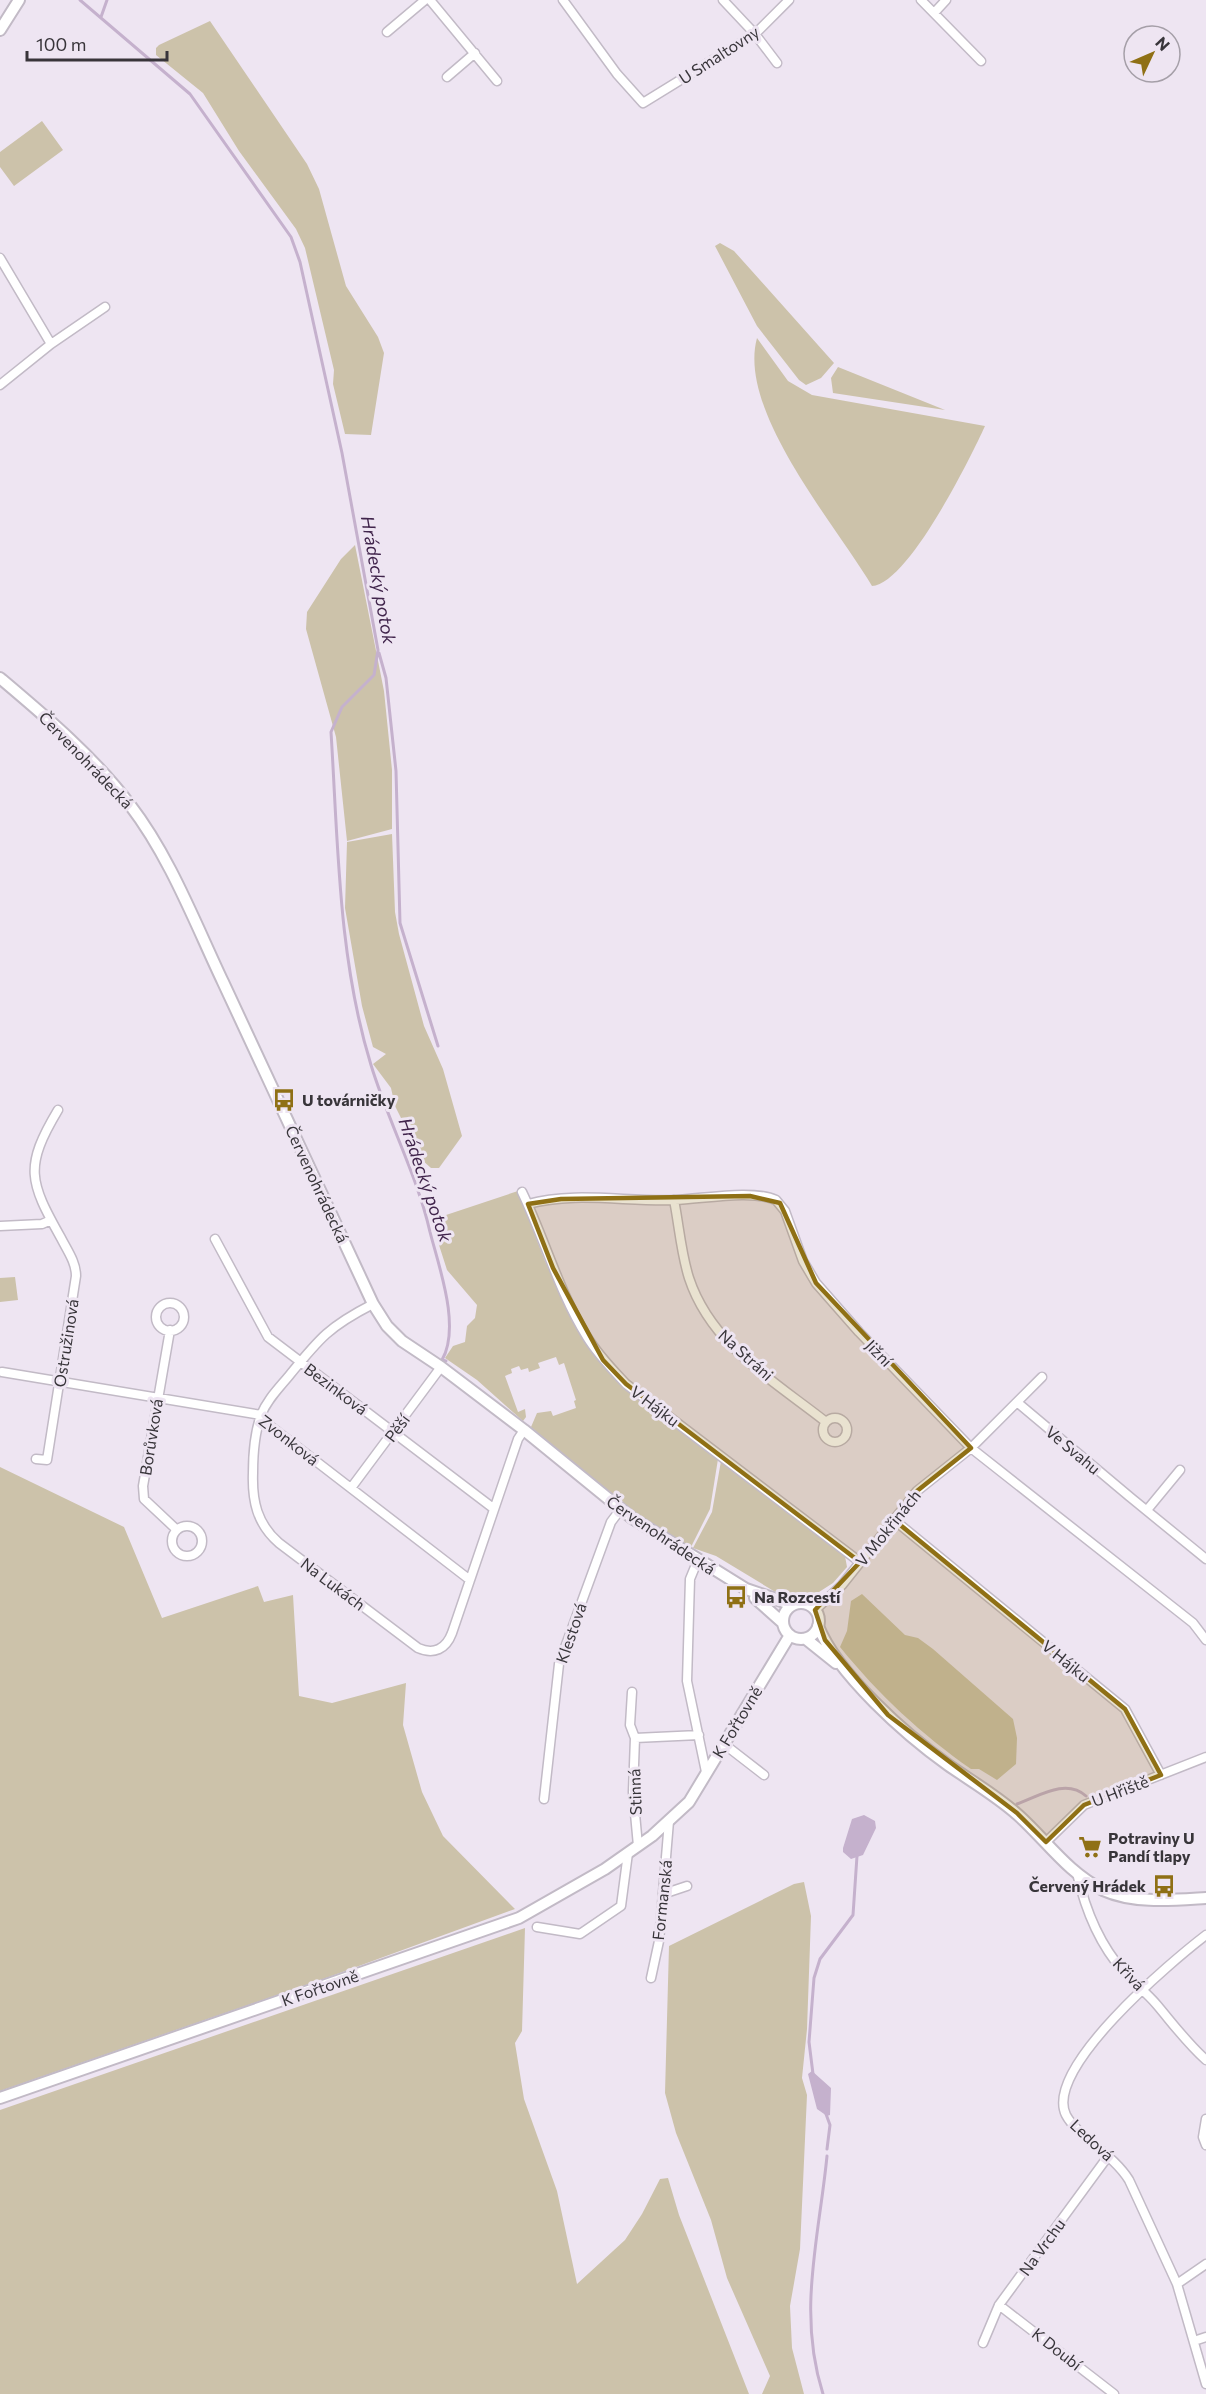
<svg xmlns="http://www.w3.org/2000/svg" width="1206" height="2394" viewBox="0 0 1206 2394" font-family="Commissioner,sans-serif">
<rect width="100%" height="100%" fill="#eee5f2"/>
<!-- green -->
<path fill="#ccc2aa" d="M210,21L307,164L319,189L346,286L378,337L384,353L371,435L345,434L333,384L334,370L305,248L296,229L239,151L203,93L156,55V48L159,45Z
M42,121L63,150L14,186L0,167V152Z
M720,243L734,251L834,363L821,378L806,385L799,380L757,326L715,246Z
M757,338L788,381L812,395L985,426C970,459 908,584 872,586C836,525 737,411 757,338Z
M838,367L945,410L833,393L831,378Z
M355,545L384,691L392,770V829L347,841L336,737L306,629L307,612L341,559Z
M392,834L395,912L399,934L424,1026L443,1069L462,1136L439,1168H431L422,1160L395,1106L391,1088L373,1064L386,1054L373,1047L362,1006L345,908L347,842Z
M518,1191L545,1261L568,1307L632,1393L718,1459L710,1509L691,1547L684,1543L682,1546L626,1509L531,1427L537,1413L551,1411L553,1416L576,1408L574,1401L576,1400L564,1363L559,1365L556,1357L538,1363L540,1368L529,1372L528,1368L521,1370L519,1366L511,1369L512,1373L505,1376L518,1412L525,1409L526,1417L523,1421L477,1380L445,1358L453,1346L465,1342L467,1326L475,1318L477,1305L447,1270L431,1220Z
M15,1277L18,1300L0,1302V1278Z
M721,1461L845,1556L847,1567L833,1583L819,1592L782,1596L716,1556L693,1548L712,1512Z
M0,1467L124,1527L162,1618L258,1586L264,1602L293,1595L299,1696L332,1703L406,1683L403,1725L422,1792L443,1836L515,1909L326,1978L0,2091Z
M862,1594L905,1635L918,1638L933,1649L1013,1719L1017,1738L1016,1764L997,1780L979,1769H971C921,1734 879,1695 840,1647L847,1631L851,1601Z
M804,1882L811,1916L807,2029L802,2078L807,2095L800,2249L790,2306L792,2348L804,2394H762L770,2376L727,2278L711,2220L676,2133L665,2093L669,1946L794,1884Z
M525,1928L522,2031L515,2043L524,2099L557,2191L577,2284L625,2240L642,2214L660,2179L668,2178L679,2215L749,2394H0V2110Z"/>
<!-- water -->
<path fill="#c5b1cd" d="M864,1815L875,1821L876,1828L863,1855L851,1859L843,1852V1848L852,1819Z
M812,2071L831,2088L830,2115L827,2116L817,2109L808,2074Z"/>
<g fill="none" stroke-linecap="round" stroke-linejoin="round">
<!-- stream -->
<path stroke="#c5b1cd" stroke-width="3" d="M80,0L190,94L291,237L300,262L342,453L378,650L374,675L342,707L331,732C338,842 338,958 371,1065C388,1121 417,1175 430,1232C439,1267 461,1327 442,1360L446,1361
M101,17L107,0
M379,653L386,678L396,771L400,923L438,1046
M1017,1804C1039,1796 1066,1778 1086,1796
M813,2074L809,2042L814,1978L820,1959L853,1915L857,1856
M826,2114L830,2125L827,2149
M823,2394C797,2312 819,2238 827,2156"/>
<!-- minor casing -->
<g stroke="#c2bac6" stroke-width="11">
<path id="minor" d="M430,0L497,81
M563,0L617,74L643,103L755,34L789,0
M723,0L755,34L777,63
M921,0L981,61
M934,13L946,0
M387,32L425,0
M447,77L475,53
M0,258L51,344
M0,385L51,344L105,307
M522,1192C545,1240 559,1292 587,1337C598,1355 612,1369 626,1384L860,1562
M674,1200C679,1225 681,1253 689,1278C711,1345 774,1381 826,1422
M528,1204C574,1191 627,1202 675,1200C703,1199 752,1189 776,1200L785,1211L803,1261L816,1283L859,1332L971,1448L1193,1623L1206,1640
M0,1226L42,1224L51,1220
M215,1239L268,1337L493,1508
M156 1317a14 14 0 1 1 28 0a14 14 0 1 1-28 0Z
M373,1304C328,1327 319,1339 288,1377C278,1389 267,1400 261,1415C255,1432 253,1455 253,1473C252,1501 257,1524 279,1543L418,1648C434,1655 446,1649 452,1633L518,1439L524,1430
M170,1330L143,1486L144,1499L177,1530
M2,1372L261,1415L269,1425L470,1580
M1018,1403L1130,1497
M823 1430a12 12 0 1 1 24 0a12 12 0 1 1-24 0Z
M36,1459L47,1460L76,1276C76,1262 67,1250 61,1238C29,1181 24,1167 58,1110
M351,1488L441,1367
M1130,1497L1206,1559
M1147,1510L1180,1470
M893,1519L1125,1709L1161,1775
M172 1541a15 15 0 1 1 30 0a15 15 0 1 1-30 0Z
M697,1562L690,1579L687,1681L706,1772
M815,1610L842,1585L917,1491L971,1448L1042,1377
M632,1692L630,1725L635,1738
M724,1744L764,1775
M544,1799L559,1664L611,1522L620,1510
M1046,1842L1084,1805L1206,1757
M638,1846L633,1792L635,1738L699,1735
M1077,1873C1085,1909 1099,1944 1124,1972C1135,1984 1147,1993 1157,2005C1173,2024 1187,2043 1206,2060
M663,1894L687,1886
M537,1927L580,1934L621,1906L628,1853
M1206,1935C1172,1961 1043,2069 1066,2115C1077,2136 1113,2154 1129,2180L1177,2284L1206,2384
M651,1978L659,1941L669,1821
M1206,2119L1203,2137L1206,2145
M1177,2284L1206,2264
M999,2305L1114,2394
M1194,2341L1206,2337
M983,2343L999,2305L1109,2155"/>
</g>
<!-- tertiary casing -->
<g stroke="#c2bac6" stroke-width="14">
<path id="tertiary" d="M0,30L19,0
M0,678C45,716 94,757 130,805C170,857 195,923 223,982C273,1089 323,1196 373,1304L387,1326L402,1341L441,1367L524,1430L632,1518L746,1589L793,1605
M755,1598L783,1623
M783 1621a18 18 0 1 1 36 0a18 18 0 1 1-36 0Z
M818,1626C837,1674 906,1735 948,1765C971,1781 997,1796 1018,1815C1046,1840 1068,1873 1103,1890C1134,1904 1173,1900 1206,1898
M806,1639L836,1663
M0,2098L519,1918L605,1869L652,1836L689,1802L790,1635"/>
</g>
<!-- minor -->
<use href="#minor" stroke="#fff" stroke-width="8"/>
<!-- tertiary -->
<use href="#tertiary" stroke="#fff" stroke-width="10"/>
</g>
<!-- marked area -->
<path fill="#8f7015" fill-opacity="0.2" stroke="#8f7015" stroke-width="4.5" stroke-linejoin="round" d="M750,1196L780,1203L816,1283L971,1448L917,1491L893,1519L1125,1709L1161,1775L1084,1805L1046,1842L1017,1813L888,1715L825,1640L815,1610L860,1562L626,1384L603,1360L553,1268L528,1204L561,1199Z"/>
<!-- icons -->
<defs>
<g id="bus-bare" transform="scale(1.8)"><path d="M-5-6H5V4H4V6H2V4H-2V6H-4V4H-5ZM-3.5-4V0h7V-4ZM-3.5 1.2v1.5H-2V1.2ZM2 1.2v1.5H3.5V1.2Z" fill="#8f7015" stroke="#eee5f2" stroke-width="2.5" paint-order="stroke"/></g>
<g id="supermarket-bare" transform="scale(1.8)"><path d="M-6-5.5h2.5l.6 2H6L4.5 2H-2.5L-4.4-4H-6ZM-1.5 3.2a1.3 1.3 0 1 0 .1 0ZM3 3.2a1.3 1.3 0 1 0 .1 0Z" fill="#8f7015" stroke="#eee5f2" stroke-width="2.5" paint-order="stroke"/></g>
</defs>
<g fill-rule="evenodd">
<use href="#bus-bare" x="284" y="1100"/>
<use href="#bus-bare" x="736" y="1597"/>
<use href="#supermarket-bare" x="1090" y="1847"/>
<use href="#bus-bare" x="1164" y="1886"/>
</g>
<g text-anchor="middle" stroke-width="6" stroke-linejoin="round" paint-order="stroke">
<!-- street labels -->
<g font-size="16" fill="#38353a" stroke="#eee5f2">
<text transform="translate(719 55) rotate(-33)" y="6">U Smaltovny</text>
<text transform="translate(86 760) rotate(46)" y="6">Červenohrádecká</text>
<text transform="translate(317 1184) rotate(65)" y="6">Červenohrádecká</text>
<text transform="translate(66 1343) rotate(-81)" y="6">Ostružinová</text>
<text transform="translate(879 1353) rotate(46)" y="6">Jižní</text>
<text transform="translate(746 1355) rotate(42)" y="6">Na Stráni</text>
<text transform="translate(336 1389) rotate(37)" y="6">Bezinková</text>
<text transform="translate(655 1406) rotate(37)" y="6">V Hájku</text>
<text transform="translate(397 1428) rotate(-53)" y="6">Pěší</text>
<text transform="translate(151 1437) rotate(-81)" y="6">Borůvková</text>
<text transform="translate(289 1440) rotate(38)" y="6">Zvonková</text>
<text transform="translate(1073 1450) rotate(40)" y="6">Ve Svahu</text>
<text transform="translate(888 1528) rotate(-51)" y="6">V Mokřinách</text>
<text transform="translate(661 1535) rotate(34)" y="6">Červenohrádecká</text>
<text transform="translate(333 1584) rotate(37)" y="6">Na Lukách</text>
<text transform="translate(571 1633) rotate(-71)" y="6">Klestová</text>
<text transform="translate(1066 1661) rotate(39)" y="6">V Hájku</text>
<text transform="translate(737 1722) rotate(-59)" y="6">K Fořtovně</text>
<text transform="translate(1120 1791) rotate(-21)" y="6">U Hřiště</text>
<text transform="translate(635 1792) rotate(-92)" y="6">Stinná</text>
<text transform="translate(662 1900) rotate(-84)" y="6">Formanská</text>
<text transform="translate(1129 1974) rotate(47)" y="6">Křivá</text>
<text transform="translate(320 1988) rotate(-19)" y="6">K Fořtovně</text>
<text transform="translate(1092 2140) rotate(43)" y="6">Ledová</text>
<text transform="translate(1042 2247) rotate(-54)" y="6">Na Vrchu</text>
<text transform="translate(1057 2349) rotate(38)" y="6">K Doubí</text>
</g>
<!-- poi labels -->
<g font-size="16" font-weight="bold" fill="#38353a" stroke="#eee5f2" text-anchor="start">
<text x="302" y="1106">U továrničky</text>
<text x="754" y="1603">Na Rozcestí</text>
<text x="1108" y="1844">Potraviny U<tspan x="1108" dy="18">Pandí tlapy</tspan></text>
<text x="1146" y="1892" text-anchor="end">Červený Hrádek</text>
</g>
<!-- water labels -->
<g font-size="18" font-style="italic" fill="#41254c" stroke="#eee5f2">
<text transform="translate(378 580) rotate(80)" y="6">Hrádecký potok</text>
<text transform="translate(425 1180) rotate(71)" y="6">Hrádecký potok</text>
</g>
</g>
<!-- north arrow -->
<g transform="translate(1152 54) rotate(46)"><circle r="28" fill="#eee5f2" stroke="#a59fa8" stroke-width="1.5"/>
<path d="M0-4.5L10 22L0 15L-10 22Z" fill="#8f7015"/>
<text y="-9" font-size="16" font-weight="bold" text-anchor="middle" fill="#38353a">N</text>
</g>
<!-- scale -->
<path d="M27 51v9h140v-9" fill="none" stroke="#38353a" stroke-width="3"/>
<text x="36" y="51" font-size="18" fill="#38353a" stroke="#eee5f2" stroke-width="4.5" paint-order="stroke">100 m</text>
</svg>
